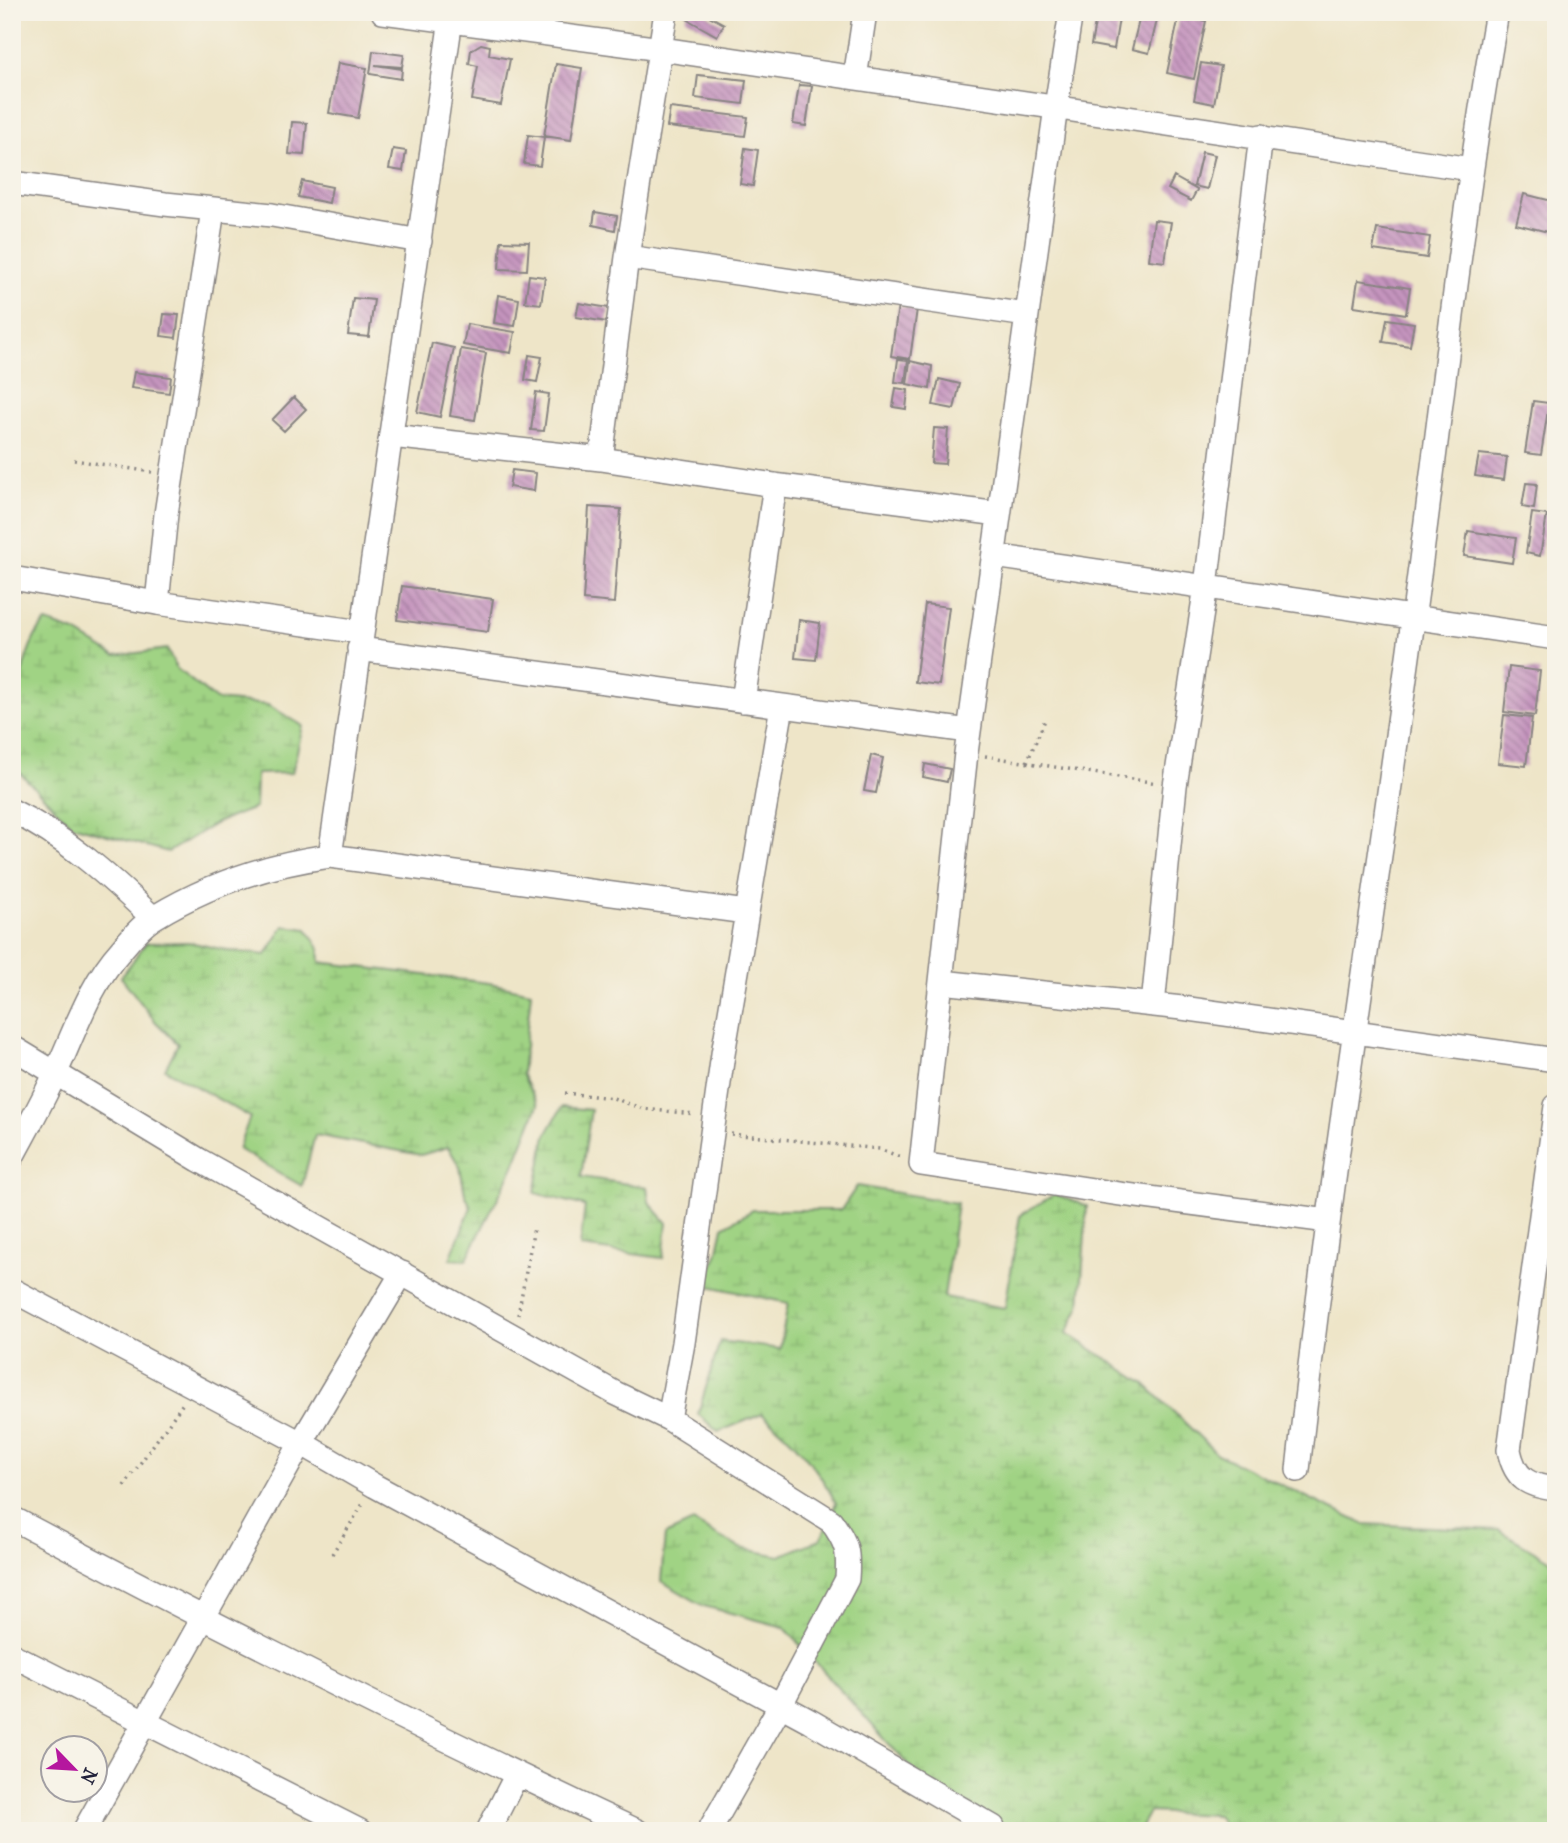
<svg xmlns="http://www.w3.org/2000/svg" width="1568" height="1843" viewBox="0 0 1568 1843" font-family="'IM FELL French Canon',serif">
<defs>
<pattern id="wetland-marsh" width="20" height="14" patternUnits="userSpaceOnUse" patternTransform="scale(1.75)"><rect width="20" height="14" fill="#a0d384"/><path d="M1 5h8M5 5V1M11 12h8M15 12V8" fill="none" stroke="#8ab573"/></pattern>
<pattern id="building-back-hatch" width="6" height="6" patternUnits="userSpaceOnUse" patternTransform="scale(1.75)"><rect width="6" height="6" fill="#c594be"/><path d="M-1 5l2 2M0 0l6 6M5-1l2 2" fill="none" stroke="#a0789c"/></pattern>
</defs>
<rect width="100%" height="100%" fill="#f7f3e8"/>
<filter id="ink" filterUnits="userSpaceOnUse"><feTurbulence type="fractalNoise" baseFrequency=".0143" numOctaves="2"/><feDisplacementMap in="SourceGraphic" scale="14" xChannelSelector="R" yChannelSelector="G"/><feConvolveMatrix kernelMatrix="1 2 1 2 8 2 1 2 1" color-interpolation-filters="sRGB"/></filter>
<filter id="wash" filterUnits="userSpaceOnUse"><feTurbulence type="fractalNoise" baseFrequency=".00686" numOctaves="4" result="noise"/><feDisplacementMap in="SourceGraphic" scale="28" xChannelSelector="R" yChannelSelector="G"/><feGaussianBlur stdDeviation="1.57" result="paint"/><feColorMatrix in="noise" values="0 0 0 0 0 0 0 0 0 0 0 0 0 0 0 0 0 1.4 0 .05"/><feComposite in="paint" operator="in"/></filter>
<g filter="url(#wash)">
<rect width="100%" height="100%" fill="#eee5c8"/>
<!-- wetland -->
<path fill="url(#wetland-marsh)" stroke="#617a60" stroke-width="2" d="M46,622L75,632L115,656L167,649L177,669L216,700L268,705L303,726L292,773L256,774L255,808L218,822L168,852L72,825L12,765C12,730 19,646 46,622Z
M284,926L307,929L319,948L320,962L489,983L531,992L522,1074L538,1105L513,1168L466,1260L450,1259L471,1207L465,1194L460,1167L448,1147L421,1155L315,1135L302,1186L238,1149L250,1117L165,1069L178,1044L155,1021L121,977L146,943L189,942L230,951L266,955Z
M562,1107L591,1110L581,1177L647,1187L649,1202L667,1223L663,1258L580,1247L585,1206L535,1193L546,1135Z
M857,1186L957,1203L944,1297L1005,1308L1020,1215L1055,1194L1087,1206L1080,1306L1067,1333L1145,1384L1217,1454L1363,1524L1499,1530L1556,1564V1685L1554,1697L1556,1703V1831H1227L1217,1815L1149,1812L1138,1831H1012L925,1784L784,1627L704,1606L661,1581L665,1535L693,1522L740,1548L780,1556L821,1539L836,1503C816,1465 795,1441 762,1414L718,1432L698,1414L720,1341L780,1349L788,1303L704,1285L717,1255L723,1227L753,1210H841Z"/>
<g id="blocks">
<!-- building -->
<path fill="url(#building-back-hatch)" d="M689,12H702L724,24L717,36L685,18Z
M810,12H833L832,17Z
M1097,12H1120L1114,49L1091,45Z
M1128,12H1159L1149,53L1132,49L1140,16Z
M1179,16L1206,21L1194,79L1167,73Z
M481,44L490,46L489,55L510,59L501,105L472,100L478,66L469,64L471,50Z
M373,51L404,55L402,67L375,65L402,69L401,79L370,74Z
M338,63L367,68L358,118L329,113Z
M1201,63L1221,66L1214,104L1194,100Z
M556,64L582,68L571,140L544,136Z
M698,75L746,80L743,104L695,98Z
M799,85L812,86L806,126L793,124Z
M670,108L748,117L745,136L667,127Z
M292,122L307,123L304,155L289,154Z
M528,135L544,137L540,166L524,164Z
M745,148L758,150L753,186L740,184Z
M393,149L406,151L403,171L389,169Z
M1202,152L1215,155L1207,189L1194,186Z
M1174,177L1197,190L1191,201L1168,189Z
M302,181L332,187L329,203L298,197Z
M1524,194L1556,202V234L1516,224Z
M595,212L617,216L615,230L593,225Z
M1154,220L1171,222L1165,262L1149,260Z
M1377,229L1430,237L1427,258L1373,250Z
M501,241L529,242L527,270L499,269Z
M529,275L545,277L541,304L525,302Z
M1358,280L1410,288L1406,314L1354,306Z
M498,295L519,299L515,326L494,323Z
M353,298L374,300L369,337L348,335Z
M579,303L609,308L607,322L576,317Z
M898,306L917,309L910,359L891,356Z
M164,314L179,315L176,338L161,336Z
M1387,319L1414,323L1410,346L1383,342Z
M467,324L515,332L511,353L463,345Z
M432,343L454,348L440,417L417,412Z
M461,349L486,353L475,420L450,416Z
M529,355L542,357L537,382L525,380Z
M898,359L908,360L905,383L895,382Z
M910,361L932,366L930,389L907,384Z
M134,372L171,377L169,393L131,388Z
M939,379L960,384L954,409L933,405Z
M896,388L908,390L906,409L893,407Z
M536,392L549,394L544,431L531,430Z
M294,397L306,409L284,431L272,420Z
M1533,401L1549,403L1541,455L1525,453Z
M934,428L948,429L945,464L931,463Z
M1479,454L1507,457L1504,480L1475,476Z
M512,470L536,473L534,491L509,487Z
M1526,483L1537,484L1534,509L1522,507Z
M589,507L621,509L614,603L583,600Z
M1532,513L1547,515L1540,556L1526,553Z
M1468,531L1516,538L1512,563L1464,556Z
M402,586L493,599L488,632L397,620Z
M925,604L949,607L939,685L915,682Z
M799,620L820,623L816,660L795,658Z
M1509,667L1540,671L1535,716L1504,712Z
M1504,715L1532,718L1526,766L1498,763Z
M871,755L883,758L876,793L864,791Z
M925,764L950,769L947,782L923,777Z"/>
</g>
</g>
<g filter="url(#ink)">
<use href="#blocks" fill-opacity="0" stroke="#888482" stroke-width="2"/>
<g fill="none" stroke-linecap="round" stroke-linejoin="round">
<!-- minor casing -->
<g stroke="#888482" stroke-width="26">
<path id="minor" d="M383,12L661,49L1471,169
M1071,12L1056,107L966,753L921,1164L1120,1194L1328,1221
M855,78L865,12
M12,183L165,204L272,215L420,241
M627,257L1027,315
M391,436L601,459L775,485L999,514
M601,459L627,257L666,12
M994,556L1556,638
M12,578L157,603L361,632
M157,603L166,514L213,210
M359,649L969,731
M743,701L775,485
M12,811C66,837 110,877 153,918
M330,856L452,12
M942,982L1182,1008L1556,1060
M1153,1005L1175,786L1206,586L1261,136
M12,1047L199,1160L615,1393L669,1419L831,1521C847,1543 849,1551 847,1579L780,1706L709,1831
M1556,1106L1509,1450C1515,1479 1528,1486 1556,1489
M12,1157C27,1129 43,1101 56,1072C75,1031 90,984 121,950C130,939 143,924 155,917C208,885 269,864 330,856L746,912
M12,1290L301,1443L375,1486L810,1721L993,1827
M669,1419L683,1343L723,1054L782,706
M1298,1470C1329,1185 1375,903 1413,620C1441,417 1461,214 1497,12
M12,1518C218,1627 426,1732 637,1831
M12,1655L360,1831
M84,1831L301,1443L402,1273
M488,1831L517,1774"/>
</g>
<!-- path -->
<path stroke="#888482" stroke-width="3.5" stroke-dasharray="2 5" stroke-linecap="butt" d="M74,460L152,472
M985,756L1157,783
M1027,762L1045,720
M565,1093L613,1098L643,1109L695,1114
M731,1134L880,1149L903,1158
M518,1315L534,1228
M124,1486L184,1402
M332,1554L364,1502"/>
<!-- minor -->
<use href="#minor" stroke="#fff" stroke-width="23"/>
</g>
</g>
<!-- margin -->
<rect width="1568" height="1843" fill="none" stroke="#f7f3e8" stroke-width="42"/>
<!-- north arrow -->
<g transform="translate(74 1769) rotate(115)"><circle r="33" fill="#f7f3e8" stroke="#a29fa3" stroke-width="2"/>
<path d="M0-5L12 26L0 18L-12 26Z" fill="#b5179e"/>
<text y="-10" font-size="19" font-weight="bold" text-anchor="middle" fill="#22223b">N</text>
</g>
</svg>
